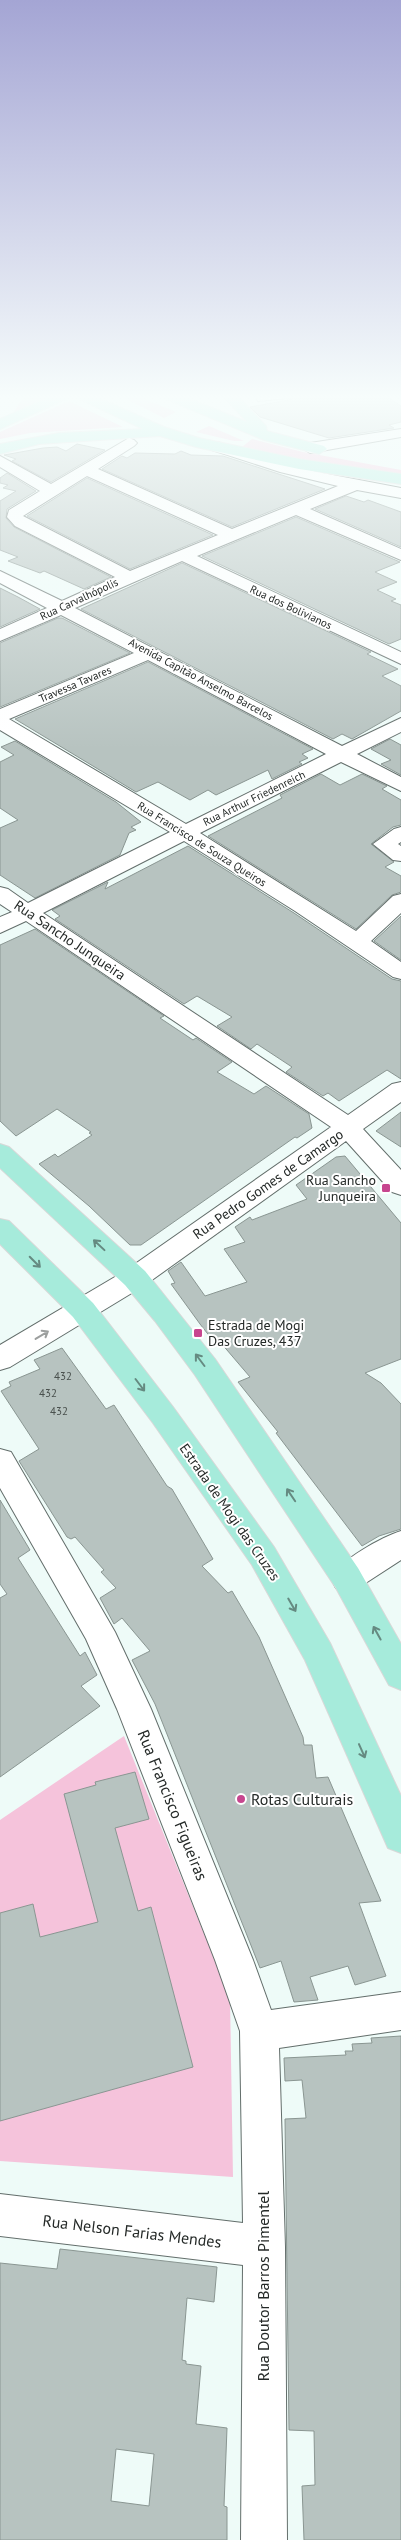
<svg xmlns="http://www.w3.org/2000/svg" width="401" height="2540" viewBox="0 0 401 2540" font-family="'PT Sans',sans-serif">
<rect width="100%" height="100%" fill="#eefbf8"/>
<!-- green -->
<path fill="#f5c3db" d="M25,394H62L11,417Z
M121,394H133L176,412L164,418L124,398Z
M69,401L123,427L30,433L0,439V432Z
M209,426L244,441H234L196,432Z
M252,439L303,452L401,470V475L324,464L242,447Z
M124,1736L230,1998L233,2177L0,2161V1820Z"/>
<!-- building -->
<path fill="#b7c3c0" stroke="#8a9692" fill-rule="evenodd" d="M298,394H383L401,406V422L389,425L394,428L329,438L260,417L250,407L289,400Z
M77,444L105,450L51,482L12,461L16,459L4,455L43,448L57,447L66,451Z
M181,451L191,455L223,456L325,489L232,527L102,469L122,456L127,458L135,453L175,454Z
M7,473L36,491L7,509L6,518L14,527L111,577L84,589L44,571L40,573L8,561L18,557L0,550V501L16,491L3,488L8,485L0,483V478Z
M87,478L213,535L130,569L27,516Z
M346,496L364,502L368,500L401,512V547L315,509Z
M296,517L400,562L375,572L397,582L377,590L396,599L391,601L401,605V639L389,644L202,556Z
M182,563L371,652L367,654L398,669L382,676L401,686V711L352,739L342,734L333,739L81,609Z
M0,588L18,597L40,609L0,627Z
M58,618H62L130,653L0,707V643Z
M148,662L313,749L302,754L308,758L299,762L302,764L272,779L268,770L216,795L208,790L190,800L158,782L136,792L15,719Z
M390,739L401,745V775L381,764L391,760L371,749Z
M15,741L116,802L141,822L131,827L136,830L129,833L120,855L35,898L0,875V828L18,820L0,808V762L14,755L1,747Z
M321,774L340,785L362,774L387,786L382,789L401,800V825L393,827L371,844L394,862L385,867L401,876V892L392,895L356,929L208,836L282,798L280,795Z
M188,846L294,913L392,979L401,981V1079L387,1070L339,1101L328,1093L323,1096L286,1072L292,1067L257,1044L251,1049L217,1026L232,1017L197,996L184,1004L55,919L60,916L52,910L108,882L105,889Z
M401,916V960L374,941Z
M35,929L164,1016L160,1018L193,1040L196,1038L232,1062L217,1072L254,1094L266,1086L309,1114L312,1128L297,1138L295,1137L141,1245H130L89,1206L39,1164L55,1154L58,1157L92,1135L89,1133L91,1132L57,1109L16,1136L0,1121V945Z
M401,1112V1147L376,1131Z
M345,1156L401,1223V1359L365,1373L381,1383L401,1404V1529L379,1536L362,1546L276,1433L278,1432L238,1382L250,1377L215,1336L211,1338L200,1324L171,1284L175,1283L168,1271L181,1262L205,1296L247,1282L224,1249L245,1242L235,1227L250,1217L252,1220L307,1199L296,1185L336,1157Z
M62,1348L106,1409L114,1405L167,1486L172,1489L213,1559L202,1566L228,1593L232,1591L259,1637L303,1737L304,1745H312L316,1778L328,1777L381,1901L359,1903L386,1976L355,1985L348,1966L310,1977L318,2000L294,2002L281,1961L260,1968L155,1704L132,1660L150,1651L122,1618L114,1624L100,1598L116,1588L101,1572L104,1570L75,1537L71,1539L67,1537L19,1461L39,1449L1,1391L11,1386L9,1382L40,1369L34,1360Z
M0,1500L30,1550L18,1558L80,1656L85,1652L97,1675L81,1686L100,1706L0,1777V1598L7,1594L0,1584Z
M135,1772L149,1819L115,1828L138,1911L151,1907L193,2067L0,2121V1913L33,1904L40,1937L98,1922L64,1794L96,1785L95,1782Z
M401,2036V2540H304L302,2486L315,2485L314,2431L289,2430L285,2119L306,2118L302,2080L285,2081L284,2058L346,2055L345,2051H353L352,2044L372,2043L371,2038Z
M60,2249L217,2267L214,2302L187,2298L182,2360L186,2361V2364L201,2366L196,2424L227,2428L224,2506L227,2507V2540H0V2263L57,2269ZM116,2449L154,2454L149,2506L111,2501Z"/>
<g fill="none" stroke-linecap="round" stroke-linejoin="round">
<!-- minor casing -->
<g stroke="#636e6b" stroke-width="2">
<path id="minor" d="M263,394H296L289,398L258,401L256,398Z
M401,429V437L310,453L302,448L310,443Z
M129,438L134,440L137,443L134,446L98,469L232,529L338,486L280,472L212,450L209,447L212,444L217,442L312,471L401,488V498L357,490L310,509L401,549V560L296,515L197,556L401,652V664L182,561L75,608L342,746L401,718V732L357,754L401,777V791L341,762L200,833L356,931L393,896L401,894V913L371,941L401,962V979L393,977L295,911L184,841L43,913L348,1115L392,1084L401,1082V1102L363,1129L401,1170V1195L392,1192L346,1141L145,1285L10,1367L0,1370V1345L125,1271L331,1127L26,921L0,933V917L12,912L0,904V887L8,889L28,903L170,832L0,730V709L134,653L61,615L0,641V629L47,608L0,583V571L62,601L115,577L15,526L7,517L9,510L40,491L0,467V456L51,484ZM87,476L218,535L130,571L23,516ZM148,660L326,754L186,824L9,719Z
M401,827V842L398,844L401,846V861L393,860L373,844L394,829Z
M0,1449L11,1452L115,1632L151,1709L253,1960L271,2010L401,1992V2030L279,2048L285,2247L287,2540H241L243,2265L0,2236V2194L243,2223L240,2031L215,1960L117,1709L86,1639L0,1488Z
M401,1531V1560L358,1588L347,1591L336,1588L331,1578C340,1560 382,1537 401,1531Z"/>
</g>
<!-- major casing -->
<g stroke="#d8d8d8" stroke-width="2">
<path id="major" d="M56,394H90L164,427L199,438L299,459L401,474V484L299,469L196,447L160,436L39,444L0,454V444L59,433L143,429L73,396L0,429V419Z
M159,394H178L247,422L221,394H236L266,426L267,431L324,446L327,449L319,454L264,440L161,397Z
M0,1144L9,1147L145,1271L215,1359L358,1568L401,1644V1690L389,1685L336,1588L195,1375L155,1321L125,1285L0,1168Z
M0,1219L9,1221L93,1303L173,1407L274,1547L330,1643L401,1796V1853L388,1848L305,1660L252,1565L153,1423L73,1317L0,1244Z"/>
</g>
<!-- minor -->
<use href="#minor" fill="#fff" fill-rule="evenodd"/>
<!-- major -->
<use href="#major" fill="#a6ebdb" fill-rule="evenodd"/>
</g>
<!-- one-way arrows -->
<defs><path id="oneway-shaft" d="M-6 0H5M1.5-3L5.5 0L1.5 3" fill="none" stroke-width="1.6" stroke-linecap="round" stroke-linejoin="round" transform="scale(1.25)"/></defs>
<g stroke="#658a81">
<use href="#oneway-shaft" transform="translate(99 1245) rotate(-137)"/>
<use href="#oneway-shaft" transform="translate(35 1262) rotate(45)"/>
<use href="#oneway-shaft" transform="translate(200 1360) rotate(-127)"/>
<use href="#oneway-shaft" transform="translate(140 1385) rotate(53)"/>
<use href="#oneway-shaft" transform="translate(291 1495) rotate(-124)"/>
<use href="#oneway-shaft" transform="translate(292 1605) rotate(60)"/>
<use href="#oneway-shaft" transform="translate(377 1633) rotate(-119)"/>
<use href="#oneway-shaft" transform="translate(362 1751) rotate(66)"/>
</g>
<use stroke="#9c9f9e" href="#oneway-shaft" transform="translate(42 1335) rotate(-31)"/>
<!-- sky -->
<linearGradient id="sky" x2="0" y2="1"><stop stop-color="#a4a5d4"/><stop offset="0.53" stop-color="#f7fdfc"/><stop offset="1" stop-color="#f7fdfc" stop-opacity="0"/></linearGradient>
<rect width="401" height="749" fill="url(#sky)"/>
<!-- markers -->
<g fill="#c7468f" stroke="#fff" stroke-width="2">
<rect x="381" y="1183" width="10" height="10" rx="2.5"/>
<rect x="193" y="1328" width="10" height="10" rx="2.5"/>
<circle cx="241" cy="1799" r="5"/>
</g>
<g text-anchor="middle" stroke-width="4" stroke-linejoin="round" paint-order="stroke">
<!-- far-street labels -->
<g font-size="11" fill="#242927" stroke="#fff">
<text transform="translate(79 599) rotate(-25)" y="4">Rua Carvalhópolis</text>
<text transform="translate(291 607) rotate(25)" y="4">Rua dos Bolivianos</text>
<text transform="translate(201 679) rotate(28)" y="4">Avenida Capitão Anselmo Barcelos</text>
<text transform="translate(75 684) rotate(-23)" y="4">Travessa Tavares</text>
<text transform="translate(254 798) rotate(-26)" y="4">Rua Arthur Friedenreich</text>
<text transform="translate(202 844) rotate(32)" y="4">Rua Francisco de Souza Queiros</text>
</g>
<!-- number labels -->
<g font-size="11" fill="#49504d">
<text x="63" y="1380">432</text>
<text x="48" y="1397">432</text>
<text x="59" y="1415">432</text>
</g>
<!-- street labels -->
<g font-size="14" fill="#242927" stroke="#fff">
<text transform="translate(70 940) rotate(34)" y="5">Rua Sancho Junqueira</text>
<text transform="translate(268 1184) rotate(-35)" y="5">Rua Pedro Gomes de Camargo</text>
<text transform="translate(230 1512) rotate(55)" y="5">Estrada de Mogi das Cruzes</text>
</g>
<!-- poi labels -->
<g font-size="14" fill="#242927" stroke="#fff" text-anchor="end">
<text x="376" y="1185">Rua Sancho<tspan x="376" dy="16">Junqueira</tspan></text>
<text x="208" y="1330" text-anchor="start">Estrada de Mogi<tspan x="208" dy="16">Das Cruzes, 437</tspan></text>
</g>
<!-- near-poi labels -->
<g font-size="16" fill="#242927" stroke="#fff" text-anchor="start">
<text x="251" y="1805">Rotas Culturais</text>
</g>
<!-- near-street labels -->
<g font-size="16" fill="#242927" stroke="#fff">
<text transform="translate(173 1805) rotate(68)" y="6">Rua Francisco Figueiras</text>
<text transform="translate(132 2231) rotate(7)" y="6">Rua Nelson Farias Mendes</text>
<text transform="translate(263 2286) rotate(-90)" y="6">Rua Doutor Barros Pimentel</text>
</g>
</g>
</svg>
